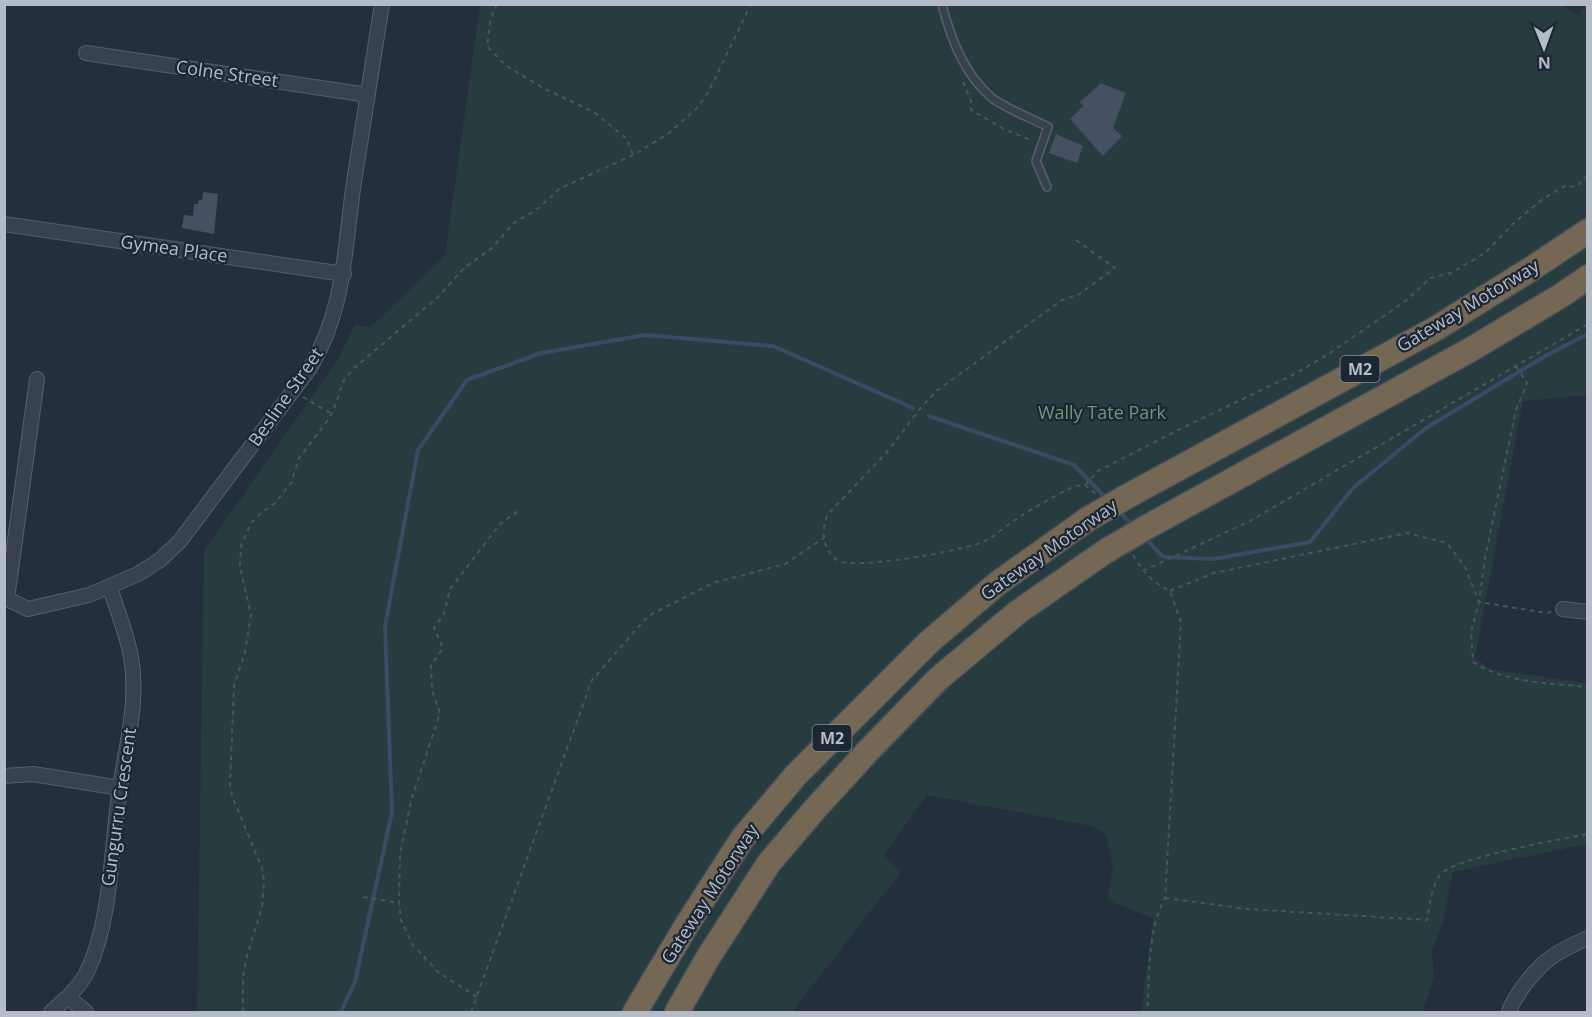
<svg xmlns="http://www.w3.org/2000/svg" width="1592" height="1017" viewBox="0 0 1592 1017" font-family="'Open Sans',sans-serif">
<rect width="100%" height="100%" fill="#242f3e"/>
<!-- green -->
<path fill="#263c3f" d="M1561,4L1579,16L1585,5H1587V395L1523,401L1475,658L1490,669L1587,683V844L1453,872L1443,921L1432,950L1434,978L1422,1012H1141L1153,918L1107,900L1113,867L1106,834L1091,826L927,795L884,855L901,872L792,1012H197L204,551L338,359L355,325L371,327L445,255L480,5Z"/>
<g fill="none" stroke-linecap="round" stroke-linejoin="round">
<!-- stream -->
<path stroke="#394c67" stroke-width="4" d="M929,416L1074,465L1107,499
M1119,511L1132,525
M1144,537L1163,557L1214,559L1310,542L1353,488L1426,428L1547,355L1588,334
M341,1012L355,982L392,812L385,626L418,450L467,380L541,353L645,335L773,346L913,408"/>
</g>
<!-- building -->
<path fill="#455162" d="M1101,83L1126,93L1113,128L1122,136L1103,156L1070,119L1083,106L1080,102Z
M1056,134L1083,146L1077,163L1049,153Z
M203,192L218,194L214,234L182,228L184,215L193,216L194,204H198L199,200H202Z"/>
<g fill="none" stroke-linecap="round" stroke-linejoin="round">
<!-- service casing -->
<g stroke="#565f6c" stroke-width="10">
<path id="service" d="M942,4C950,37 965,75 991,97C1002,107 1033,119 1048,127L1036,161L1047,187"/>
</g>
<!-- minor casing -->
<g stroke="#565f6c" stroke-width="16">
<path id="minor" d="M86,53L368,95
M4,224L344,274
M7,599L37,379
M4,600L7,599L28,609L89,595L138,574L160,560L180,541L310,368C346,306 344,250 354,182C363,123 373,64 382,4
M1563,609L1588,612
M4,776L33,774L120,788
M68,997L86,1012
M51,1012C64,1001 79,988 87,972C112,920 111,846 120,788C126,745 139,702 131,657C127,634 117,610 110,588
M1509,1012C1511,1004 1516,998 1520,991C1540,962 1555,952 1588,938"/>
</g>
<!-- motorway casing -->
<g stroke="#434c59" stroke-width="27">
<path id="motorway" d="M1126,497L1435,329L1531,269L1588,231
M1147,527L1470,350L1562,295L1588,277
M635,1012L688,923L742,839L796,775L929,642L998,583L1088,519
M677,1012L709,956L769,863L815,809L867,752L938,679L1018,612L1106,551"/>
</g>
<!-- path -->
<path stroke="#44595c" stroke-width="2" stroke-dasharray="4.5 4.5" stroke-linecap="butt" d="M497,4L491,18L487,46L505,65L543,88L594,112L627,139L633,155
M963,82L971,101V110L1004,129L1033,141
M1076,240L1115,268L1078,295L1062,300L935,392L918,411L888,451L828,514C821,529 822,550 837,560C853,571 967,550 985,541C996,536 1005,526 1015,520C1034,507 1055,496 1075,486L1085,485L1096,494
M1516,366L1527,383L1516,410L1485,558L1479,602L1471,632L1473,662C1506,683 1549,683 1588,687
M303,397L332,414
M1085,485L1098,471L1182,428L1293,375L1327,355L1407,300L1430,278L1451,273L1485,253L1515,222L1544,198L1565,186L1576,187L1588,175
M1133,555C1143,572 1153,583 1170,591L1181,622L1165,898C1147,931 1150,975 1147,1012
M1143,571L1250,521L1588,324
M1170,591L1214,573L1407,533L1447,543L1465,567L1479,602L1546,613L1551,612
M363,897L399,903
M1165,898L1247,909L1427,920C1430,905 1431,888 1440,875C1452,858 1562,839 1588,834
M477,997L439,973L412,944L401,920L399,903L400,854L411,801L440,713L432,690L431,665L443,648L434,628L444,614L450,589L500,524L521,509
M243,1012V977L247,956L262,907L264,881L262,868L232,796L230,785L234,686L245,652L251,615L240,567L241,546L251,523L261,513L275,503L291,483L299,458L328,420L334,409L344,380L353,369L438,297L464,268L492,248L514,223L539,208L559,189L633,155L668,134L696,109L708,93L751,4
M471,1012L592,680L648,616L713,583L785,564L824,538"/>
<!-- service -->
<use href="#service" stroke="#38414e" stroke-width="7"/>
<!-- minor -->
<use href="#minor" stroke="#38414e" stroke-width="14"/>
<!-- motorway -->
<use href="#motorway" stroke="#746855" stroke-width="24"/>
<!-- motorway-bridge casing -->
<g stroke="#434c59" stroke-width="27" stroke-linecap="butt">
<path id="motorway-bridge" d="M1088,519L1126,497
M1106,551L1147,527"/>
</g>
<!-- motorway-bridge -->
<use href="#motorway-bridge" stroke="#746855" stroke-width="24"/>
</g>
<g text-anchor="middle" stroke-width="4.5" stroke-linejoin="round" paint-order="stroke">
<!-- shield labels -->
<g fill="#1d2633" stroke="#878f9c" stroke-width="1.5">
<rect x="1340.5" y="356" width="39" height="26" rx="4.5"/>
<rect x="812.5" y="725" width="39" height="26" rx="4.5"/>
</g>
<g font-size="16" font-weight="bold" fill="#b4bcc9">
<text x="1360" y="375">M2</text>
<text x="832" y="744">M2</text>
</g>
<!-- street labels -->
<g font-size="18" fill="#b4bcc9" stroke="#1d2633">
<text transform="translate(227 74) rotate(8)" y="6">Colne Street</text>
<text transform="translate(174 249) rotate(8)" y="6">Gymea Place</text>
<text transform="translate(1468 306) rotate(-31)" y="6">Gateway Motorway</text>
<text transform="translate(286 397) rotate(-55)" y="6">Besline Street</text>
<text transform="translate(1049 550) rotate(-35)" y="6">Gateway Motorway</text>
<text transform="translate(119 807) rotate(-82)" y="6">Gungurru Crescent</text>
<text transform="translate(710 894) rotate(-57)" y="6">Gateway Motorway</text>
</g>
<!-- park labels -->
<g font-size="18" fill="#6b9a76" stroke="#1d2633">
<text x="1102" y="419">Wally Tate Park</text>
</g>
</g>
<!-- border -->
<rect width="1592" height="1017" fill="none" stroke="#b4bcc9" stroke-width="12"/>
<!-- north arrow -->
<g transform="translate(1544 48) rotate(179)" stroke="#1d2633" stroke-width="4.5" paint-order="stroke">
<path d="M0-4.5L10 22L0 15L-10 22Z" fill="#b4bcc9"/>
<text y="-9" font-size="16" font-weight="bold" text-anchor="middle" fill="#b4bcc9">N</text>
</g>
</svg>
